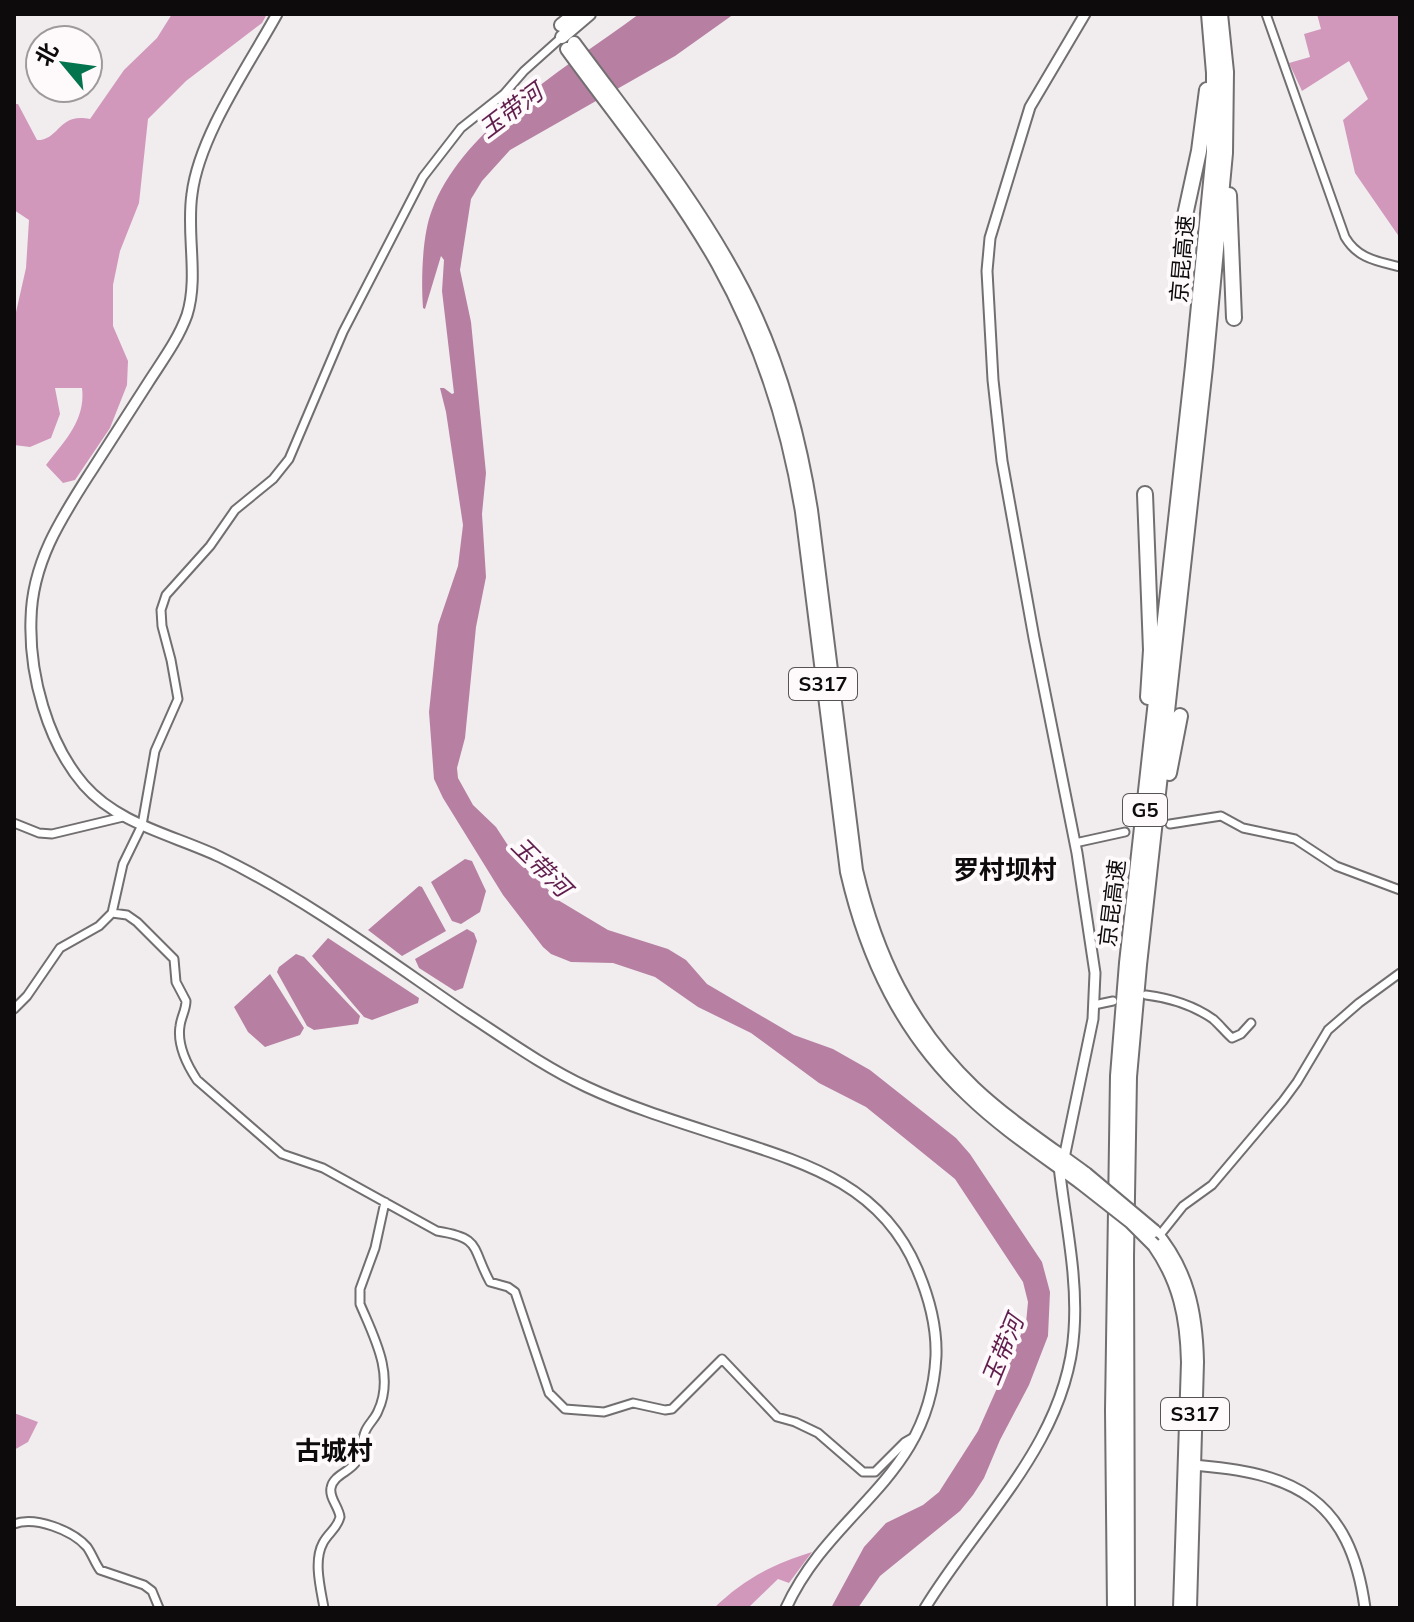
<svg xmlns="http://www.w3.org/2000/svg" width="1414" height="1622" viewBox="0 0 1414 1622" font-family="Mulish,'Noto Sans SC',sans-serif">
<rect width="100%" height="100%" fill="#f1edef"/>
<!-- forest -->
<path fill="#d198bb" d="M172,14H267L262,23L186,81L148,119L139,203L120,251L113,285V326L128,361L127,385L110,428L75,480L63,483L46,465C64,442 86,420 82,388H55L60,414L51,438L30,447L14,445V321L26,268L29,220L14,210V104H18L37,140C60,140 58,112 90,119L124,70L157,38Z
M1317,14H1400V238L1355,173L1343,120L1368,99L1349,61L1302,91L1289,63L1310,57L1304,34L1321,29Z
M14,1413L38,1422L28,1442L14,1450Z
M812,1552L789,1583L778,1579L748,1608H714C744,1579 773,1564 812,1552Z"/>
<!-- water -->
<path fill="#b780a2" d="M639,14H734L675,56L510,150L482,181L471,199L460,270L471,322L486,473L482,514L486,577L476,627L465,738L457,768L458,778L473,805L496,827L513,853L558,900L608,930L668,949L686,960L707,984L794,1035L833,1049L870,1070L956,1138L970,1154L1042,1262L1050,1292L1048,1336L1029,1385L1000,1440L984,1478L973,1495L960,1511L880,1576L858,1608H831L864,1547L886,1523L923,1505L939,1492L978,1431L1026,1323L1028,1302L1023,1282L955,1179L866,1107L819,1083L751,1033L698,1007L655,977L613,963L571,962L551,954L543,947L503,895L443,798L434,779L429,712L438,625L458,566L463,525L446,412L440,388H444L452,394L454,393L442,291L444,260L441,256L425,309L423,308C421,281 422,235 432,210C463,127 569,66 639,14Z
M465,859L472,861L486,891L480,912L461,924L452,921L431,882Z
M419,886L422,887L446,931L402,956L368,930Z
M467,929L474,933L477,941L463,988L455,991L419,968L415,959Z
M328,938L419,998L418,1003L372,1020L364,1017L312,956Z
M296,954L304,957L360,1016L358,1024L314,1030L307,1026L277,972L279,967Z
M270,974L304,1028L300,1035L265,1047L248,1032L234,1007Z"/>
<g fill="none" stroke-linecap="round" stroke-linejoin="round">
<!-- minor casing -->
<g stroke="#726f71" stroke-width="11">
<path id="minor" d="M1266,14L1345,237C1358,259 1377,261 1400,267
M14,823L39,833L52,834L123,817
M1170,824L1221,816L1243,828L1295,839L1336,866L1400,890
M1075,843L1125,832
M112,913L127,915L137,922L174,959L176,982L186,1001C186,1010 181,1017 180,1026C177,1045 187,1065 197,1080L282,1154L323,1168L437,1231C482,1238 471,1247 490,1282L508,1287L515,1292L549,1393L565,1409L604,1412L633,1403L665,1410L672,1409L722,1359L777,1417L795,1422L818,1433L863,1472H875L905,1442L912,1438
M1146,995C1170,998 1193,1005 1213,1019C1220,1025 1225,1032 1232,1038L1241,1034L1251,1023
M1094,1005L1113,1001
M14,1009L27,996L60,948L99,926L112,913L123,864L142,825L155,751L178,699L171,660L162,626L161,610L166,595L210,546L235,510L273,479L289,459L343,332L423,177L461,128L504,94L524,71L562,37
M1159,1236L1183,1206L1212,1185L1283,1101L1297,1082L1328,1030L1359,1003L1400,973
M14,1524C35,1516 72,1530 87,1547C92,1554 95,1563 100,1570L144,1585L152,1591L159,1608
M324,1608C321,1590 313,1561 323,1543C328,1533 337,1529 340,1517C339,1507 329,1498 331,1488C333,1475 350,1472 356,1462C362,1452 361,1442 365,1432C368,1424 375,1419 378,1411C395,1375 374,1337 360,1304V1289L375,1248L385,1202"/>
</g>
<!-- tertiary casing -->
<g stroke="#726f71" stroke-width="13">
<path id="tertiary" d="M277,14C249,65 199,136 192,194C186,233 199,277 187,315C178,340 162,361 148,383C130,411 112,439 94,467C64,514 32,560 31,619C29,674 47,742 84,785C119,825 174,835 220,857C306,899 385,958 464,1012C504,1038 544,1067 587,1087C634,1109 685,1124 734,1140C812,1165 883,1188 917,1269C929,1297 937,1325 936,1356C930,1479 832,1508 786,1608
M1064,1158L1093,1019L1095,973L1077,853L1034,638L1002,461L993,380L987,271L990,238L1030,107L1085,14
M1191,1465C1294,1472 1350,1498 1365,1608
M925,1608C979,1519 1067,1442 1074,1331C1078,1275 1065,1221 1059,1166"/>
</g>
<!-- primary casing -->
<g stroke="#726f71" stroke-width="16">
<path id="primary" d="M561,25L575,14
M562,37L589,14
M574,43C633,123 697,201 743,290C778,358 799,434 811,510L856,870C876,955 910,1027 974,1088C1008,1120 1048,1146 1086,1174
M567,49C618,119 675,188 718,264C761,341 788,425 802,512L847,872C867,959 903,1034 968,1095C1002,1128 1042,1154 1080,1182
M1154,1231C1187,1269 1196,1312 1197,1362L1190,1608
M1154,1245C1180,1282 1187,1318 1188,1362L1180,1608"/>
</g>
<!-- motorway casing -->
<g stroke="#726f71" stroke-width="18">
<path id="motorway" d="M1229,195L1234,318
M1184,220L1199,151L1207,90
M1145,494L1151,650L1148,697
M1169,773L1180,716
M1115,1608L1113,1410L1118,1076L1127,963L1193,366L1214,152V73L1209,14
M1127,1608L1126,1256L1129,1077L1139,965L1205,367L1225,153L1226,72L1220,14"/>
</g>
<!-- minor -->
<use href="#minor" stroke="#fff" stroke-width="7"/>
<!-- tertiary -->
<use href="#tertiary" stroke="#fff" stroke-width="9"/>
<!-- primary -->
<use href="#primary" stroke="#fff" stroke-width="12"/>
<!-- motorway -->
<use href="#motorway" stroke="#fff" stroke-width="14"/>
<!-- primary-bridge casing -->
<g stroke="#726f71" stroke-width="16" stroke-linecap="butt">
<path id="primary-bridge" d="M1086,1174L1154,1231
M1080,1182L1131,1222L1154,1245"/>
</g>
<!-- primary-bridge -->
<use href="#primary-bridge" stroke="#fff" stroke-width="12"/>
</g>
<g text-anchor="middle" stroke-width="8" stroke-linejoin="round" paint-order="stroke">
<!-- shield labels -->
<g fill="#fefafc" stroke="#555354" stroke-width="2">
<rect x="789" y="668" width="68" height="32" rx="6"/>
<rect x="1123" y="794" width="44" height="32" rx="6"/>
<rect x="1161" y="1398" width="68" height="32" rx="6"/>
</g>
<g font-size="20" font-weight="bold" fill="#0d0b0c">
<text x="823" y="691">S317</text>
<text x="1145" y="817">G5</text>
<text x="1195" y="1421">S317</text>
</g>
<!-- street labels -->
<g font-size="22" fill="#0d0b0c" stroke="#fefafc">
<text transform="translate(1182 259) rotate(-85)" y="8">京昆高速</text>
<text transform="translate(1112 903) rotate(-83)" y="8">京昆高速</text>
</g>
<!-- water labels -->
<g font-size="24" font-style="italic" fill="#611e4d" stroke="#fefafc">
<text transform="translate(511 111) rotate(-37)" y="8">玉带河</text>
<text transform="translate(541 867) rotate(45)" y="8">玉带河</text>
<text transform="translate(1003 1350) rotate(-68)" y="8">玉带河</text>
</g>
<!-- quarter labels -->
<g font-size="26" font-weight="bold" fill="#0d0b0c" stroke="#fefafc">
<text x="1005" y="879">罗村坝村</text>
<text x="334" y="1460">古城村</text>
</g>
</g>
<!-- border -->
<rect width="1414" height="1622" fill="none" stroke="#0d0b0c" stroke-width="32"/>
<!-- north arrow -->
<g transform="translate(64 64) rotate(299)"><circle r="38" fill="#fefafc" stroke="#9e9a9c" stroke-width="2"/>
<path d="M0-6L14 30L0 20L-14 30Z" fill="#03744e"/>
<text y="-12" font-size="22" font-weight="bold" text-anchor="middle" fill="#0d0b0c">北</text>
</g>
</svg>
